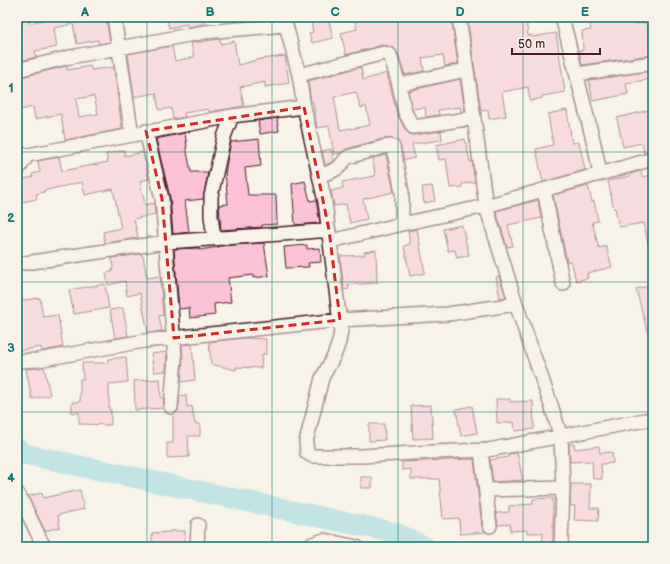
<svg xmlns="http://www.w3.org/2000/svg" width="670" height="564" viewBox="0 0 670 564" font-family="'Balsamiq Sans',sans-serif">
<rect width="100%" height="100%" fill="#f7f3e8"/>
<filter id="ink" filterUnits="userSpaceOnUse"><feTurbulence type="fractalNoise" baseFrequency=".025" numOctaves="2"/><feDisplacementMap in="SourceGraphic" scale="8" xChannelSelector="R" yChannelSelector="G"/><feConvolveMatrix kernelMatrix="1 2 1 2 8 2 1 2 1" color-interpolation-filters="sRGB"/></filter>
<g filter="url(#ink)">
<g fill="none" stroke-linecap="round" stroke-linejoin="round">
<!-- river -->
<path stroke="#83d2e0" stroke-width="21" d="M17,448L24,454L396,533L425,547"/>
</g>
<!-- building -->
<path fill="#fbc2d6" stroke="#4a1f2b" fill-rule="evenodd" d="M17,17H28L29,23L54,18V17H106L110,42L99,44L98,40L77,44L73,24L54,28L57,47L35,51L36,57L17,62Z
M166,17H203L204,24L188,27L187,24L169,28Z
M310,17H328L333,38L312,43L309,33L313,32Z
M354,17H451L458,64L445,66L443,55L422,58L424,71L405,75L398,53L393,47L382,45L346,55L341,33L357,29Z
M467,17H526L528,36L531,35L532,37L556,33L565,92L542,96V98L530,101L528,87L502,92L506,116L489,119L488,110L481,111Z
M589,17H632V24L647,23L650,55L582,65L579,51L583,50L582,31L591,30Z
M220,39L221,44L234,41L238,65L261,59L285,56L289,83L265,87V82L240,87L244,106L209,112L208,109L184,113L185,117L173,119L171,108L159,110L156,93L134,97L128,54L172,46L175,61L194,57L191,43Z
M67,66V70L91,66V70L114,67L122,129L65,140L61,114L35,119L33,107L20,110L17,95V78ZM94,96L98,114L79,117L76,99Z
M361,67L363,80L387,73L397,114L406,131L409,134L414,135L441,131L442,140L412,144L415,158L404,160L399,142L392,138L382,139L346,149L341,153L334,154L329,126L317,128L313,102H311L308,81ZM356,92L361,108L366,106L370,125L351,129V128L340,130L334,97Z
M653,71V79L626,83L628,94L593,101L589,80Z
M460,79L465,111L461,112L460,107L438,110L439,115L426,117L425,107L412,109L408,91Z
M653,109V151L644,153L642,143L623,147L617,118Z
M567,110L572,143L579,142L585,170L543,182L536,149L553,145L548,114Z
M277,118L279,131L260,134L258,121Z
M185,133L187,147H186L191,172H208L203,199L185,201L189,232L173,234L170,197L156,139Z
M259,139L261,166L245,168L248,195H276L277,224L262,225V227L221,230L219,205L228,204L225,171L226,170V166L231,142Z
M465,139L470,162L472,161L475,182L462,184V187L450,188L446,159L439,160L436,145Z
M331,149L334,161L325,165L322,151Z
M124,150L125,156L143,152L149,179L140,181L145,205L154,203L155,214L134,219L138,238L105,243L103,232L121,228L113,189L85,195L82,182L43,191L44,192L36,194L37,199L17,203V181L33,177L32,174L40,172L38,161L59,157L62,171L108,162L106,154Z
M386,155L394,192L363,199L367,219L350,223L346,204L334,206L331,191L343,188L342,182L375,176L373,158Z
M641,171L642,177L653,175V243L648,244L644,223L619,227L615,208L614,209L608,181L630,176V174Z
M305,181L310,201L316,200L320,223L295,225L292,184Z
M432,186L435,201L424,203L422,187Z
M588,186L592,202L594,201L598,221L592,222L599,248L606,246L612,267L587,273L588,278L576,281L571,260L567,262L553,195Z
M538,200L541,218L508,225L513,246L507,247L496,211Z
M462,225L469,255L457,258L455,250L448,251L443,229Z
M417,229L425,273L410,276L404,246L410,244L408,231Z
M264,243L269,276L253,278V275L228,278L231,302L214,304L215,315L190,318L189,308L179,309L174,249L199,248V250L219,247V246Z
M307,245V249L320,248L321,262L308,263L309,267L286,268L284,247Z
M376,250L377,283L348,285L349,289L344,290L340,256L365,255L364,252Z
M141,254L142,256H143L147,278L160,276L163,315L159,316L162,331L148,333L140,293L127,296L125,281L108,285L106,273L112,272V269H113L112,258Z
M499,276L506,297L500,298L496,277Z
M105,284L109,308L74,314L69,290Z
M653,285V341H650L636,289Z
M40,298L43,317L58,315L63,347L42,351L41,347L17,351V301Z
M123,308L128,336L115,338L110,310Z
M244,338L266,339V354H262L261,368L236,367V370L211,364L209,342Z
M192,344L195,380L181,382L183,359L182,345Z
M167,352L166,371L154,372L151,354Z
M126,357L128,382L109,384V410H111V425L79,424V412L72,413V402H80V379H83L82,363H108V359Z
M44,367L50,395L32,399L26,369Z
M160,379L161,398H164L163,408L135,410L134,381Z
M186,395L187,407L192,406L195,424H200V436H188L189,457L167,458V443H173V415L178,411L180,396Z
M496,399H510V402L533,401L534,429L515,431L514,422L497,423Z
M431,405L433,438L413,439L411,406Z
M472,406L477,433L461,436L456,409Z
M369,424H384L385,440L369,441Z
M569,444H574L575,449L599,446L600,453L612,452L613,463L601,464L602,479H593L592,461L570,462Z
M517,453L523,480L493,482L490,460L508,457V454Z
M474,459L482,527L486,532L460,534L459,518L443,519L439,479H411V469L402,470V462Z
M361,477H372V488H361Z
M571,484H591L590,508H599L598,521L574,520L575,506H570Z
M80,490L84,509L58,515L60,527L45,531L28,496L42,493L43,498Z
M553,498V547H542L543,533H527V530L510,531V524L498,525L496,513L509,512V506L533,504V499Z
M170,531H185V547H152V533L170,532Z"/>
<g fill="none" stroke-linecap="round" stroke-linejoin="round">
<!-- street casing -->
<g stroke="#4a1f2b" stroke-width="16">
<path id="street" d="M114,17L132,135
M286,17V25L299,75L304,107L325,202L341,331L339,342L334,356L322,378L306,442L307,453L312,456H362L432,452L488,450L645,420L653,421
M459,17L474,118L486,206L516,304L551,405L561,437L563,488L561,547
M562,17L595,148L600,174
M17,70L70,57L205,32L286,25
M577,74L653,63
M299,75L384,53L390,55L398,81L401,84L466,70
M398,81L405,112L413,127L474,118
M146,131L162,199L175,358L171,407
M17,152L24,155H28L232,116L304,107
M17,171L28,155
M319,175C326,173 334,172 339,167C342,164 344,160 348,157L384,147L390,146L393,147L402,192V224
M544,190L563,284
M214,238L211,216V196L224,137L232,116
M331,241L402,224L486,206L653,159
M25,263L166,242L295,233L329,230
M17,361L38,360L144,341L340,320L448,314L516,304
M481,451L490,526
M486,490L563,488
M17,493L22,501L44,547
M197,547L198,525
M310,547L312,544L324,540L357,547"/>
</g>
<!-- street -->
<use href="#street" stroke="#f7f3e8" stroke-width="13"/>
</g>
</g>
<!-- marked area -->
<path d="M0 0H670V564H0ZM304,107L329,230L340,320L174,338L162,199L146,131Z" fill="#f7f3e8" fill-opacity=".55" fill-rule="evenodd"/>
<path fill="none" stroke="#d62828" stroke-width="3" stroke-dasharray="8 5" stroke-linejoin="round" d="M304,107L329,230L340,320L174,338L162,199L146,131Z"/>
<!-- grid -->
<path fill="none" stroke="#0f766e" stroke-width="1" stroke-opacity="0.55" d="M147,17V547M272,17V547M398,17V547M523,17V547M17,152H653M17,282H653M17,412H653"/>
<!-- margin -->
<rect width="670" height="564" fill="none" stroke="#f7f3e8" stroke-width="44"/>
<!-- scale -->
<path d="M512 48v6h88v-6" fill="none" stroke="#4a1f2b" stroke-width="2"/>
<text x="518" y="48" font-size="12" fill="#4a1f2b" stroke="#f7f3e8" stroke-width="3" paint-order="stroke">50 m</text>
<rect x="22" y="22" width="626" height="520" fill="none" stroke="#0f766e" stroke-width="1.5"/>
<g font-size="13" text-anchor="middle" font-weight="bold" fill="#0f766e">
<text x="85" y="16">A</text>
<text x="210" y="16">B</text>
<text x="335" y="16">C</text>
<text x="460" y="16">D</text>
<text x="585" y="16">E</text>
<text x="11" y="92">1</text>
<text x="11" y="222">2</text>
<text x="11" y="352">3</text>
<text x="11" y="482">4</text>
</g>
</svg>
